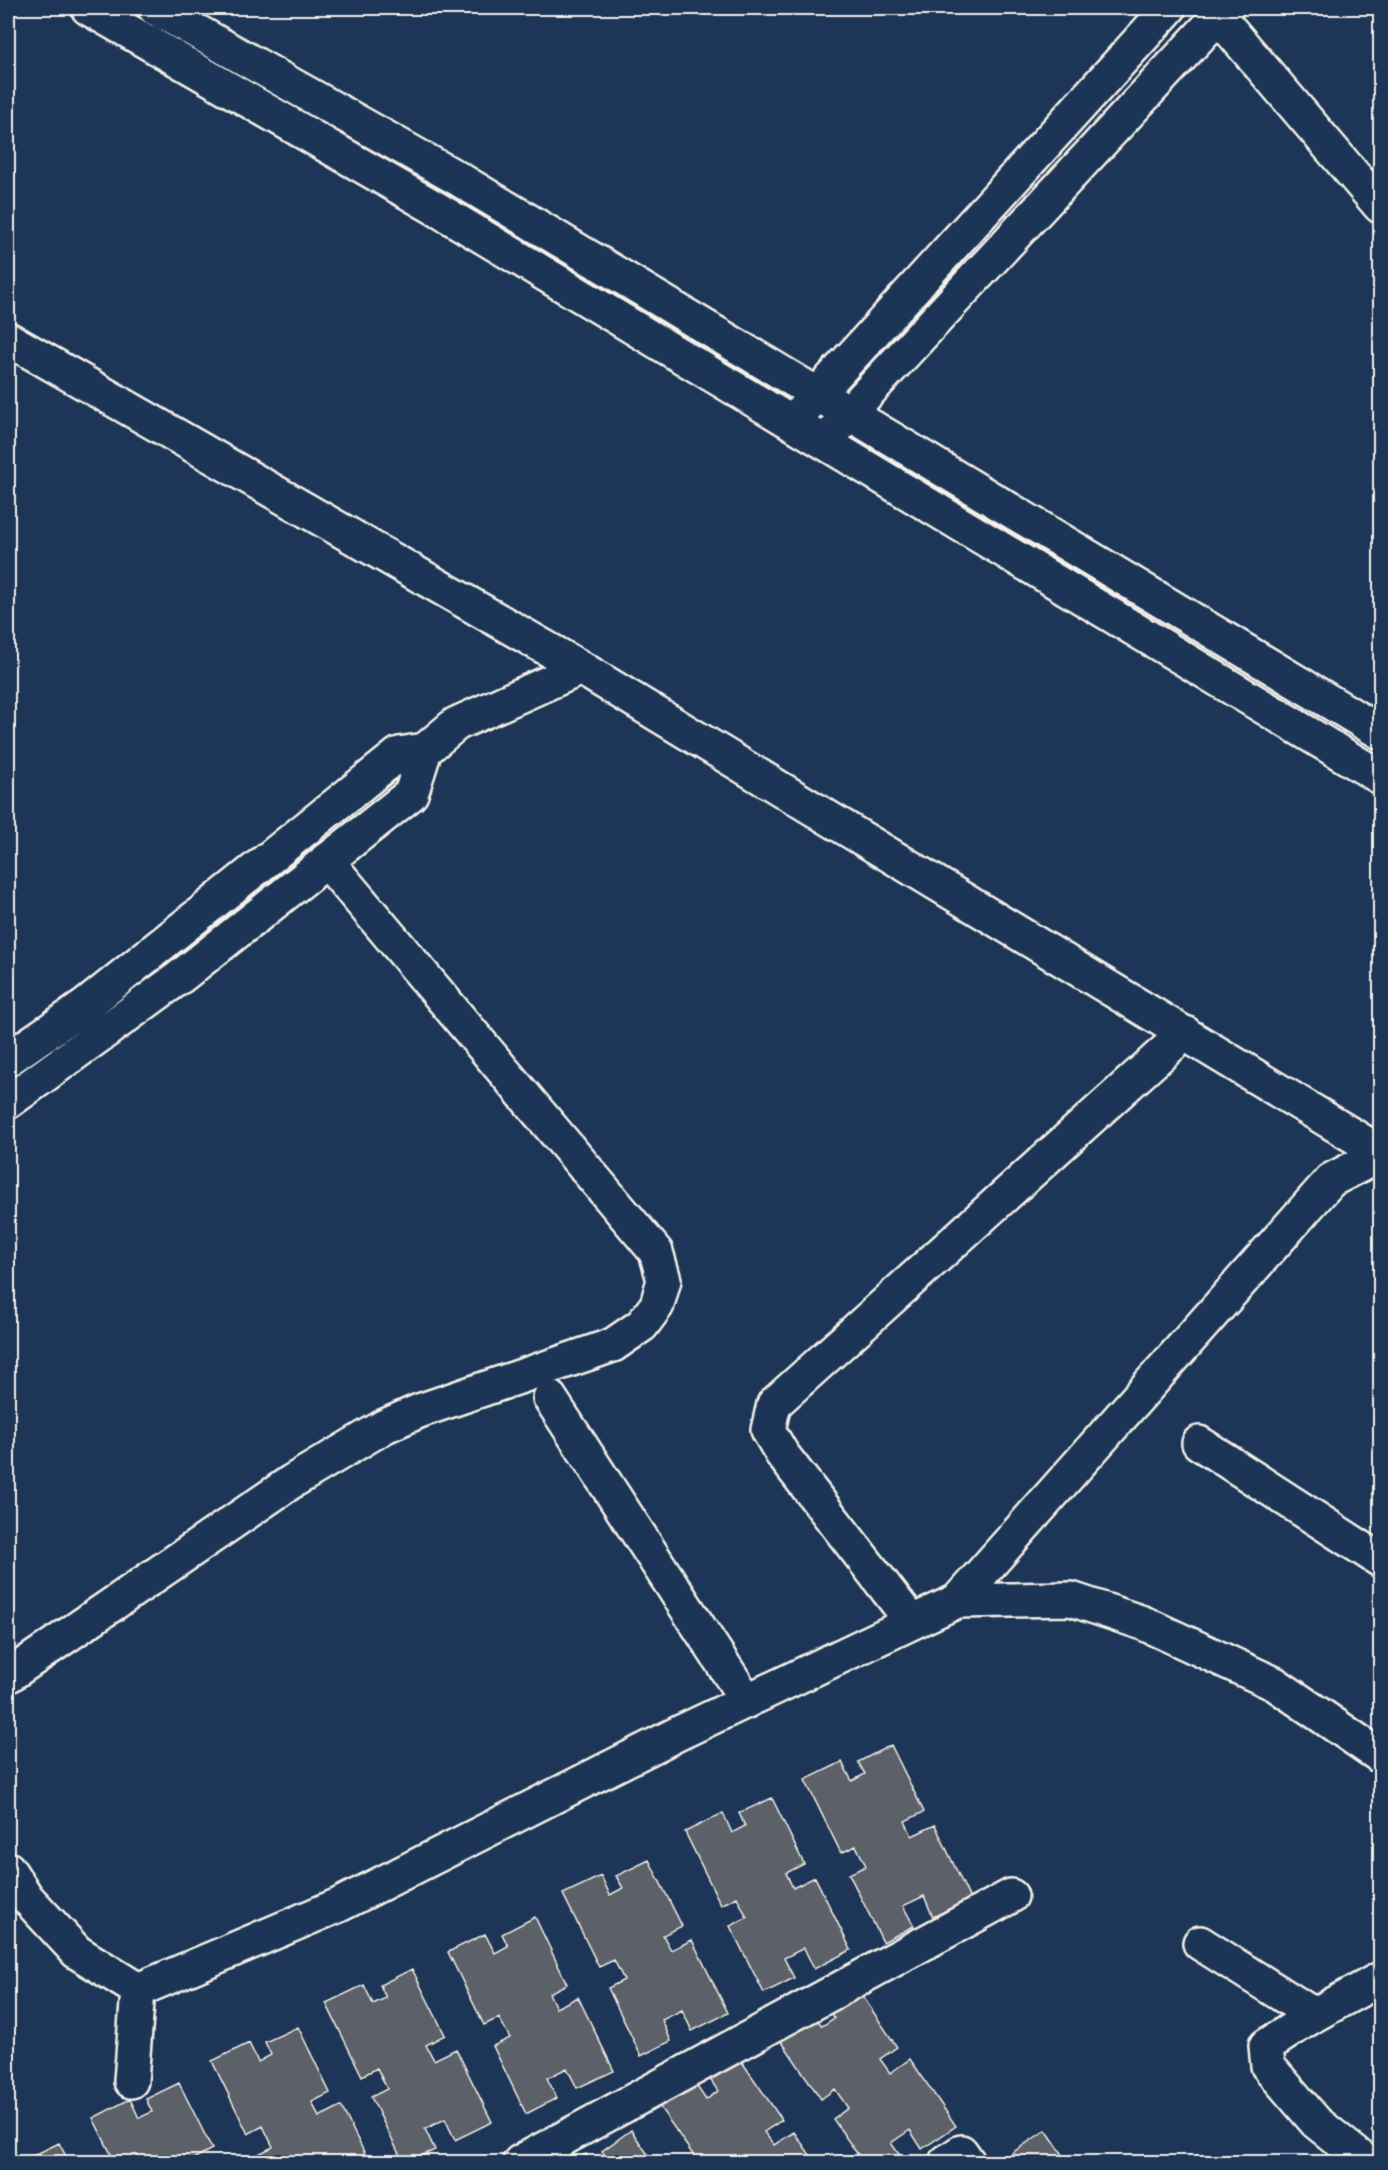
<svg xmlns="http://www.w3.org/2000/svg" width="1388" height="2170" viewBox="0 0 1388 2170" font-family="Sriracha,sans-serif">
<rect width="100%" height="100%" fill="#1d3557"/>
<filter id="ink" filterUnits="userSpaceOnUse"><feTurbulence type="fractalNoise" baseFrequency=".0167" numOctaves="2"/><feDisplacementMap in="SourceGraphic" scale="12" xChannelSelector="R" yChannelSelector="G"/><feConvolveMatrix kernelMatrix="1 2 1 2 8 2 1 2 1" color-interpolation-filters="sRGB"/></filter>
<g filter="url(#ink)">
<!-- building -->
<path fill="#5c6067" stroke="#f4f1e8" stroke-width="1.5" d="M891,1745L924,1812L905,1821L912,1836L935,1825L970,1899L933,1917L924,1896L903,1906L914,1926L883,1942L849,1874L866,1866L856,1846L841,1853L805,1780L842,1762L852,1781L865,1774L858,1762Z
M772,1798L804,1864L786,1873L793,1888L815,1877L851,1950L814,1969L804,1948L784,1958L794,1978L764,1993L730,1926L747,1918L737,1897L721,1905L685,1832L723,1813L732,1833L745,1826L739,1813Z
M649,1860L682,1926L663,1935L671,1950L692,1940L728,2013L692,2031L682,2010L662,2020L671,2041L641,2056L608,1988L624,1980L614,1960L599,1967L563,1894L601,1876L610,1895L623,1888L616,1876Z
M535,1917L567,1984L549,1993L556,2008L578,1997L614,2071L577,2088L567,2068L547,2078L557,2098L526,2114L493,2046L510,2038L499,2018L484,2025L448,1952L485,1934L495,1953L508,1946L502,1934Z
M412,1969L445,2035L426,2045L434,2060L456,2049L492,2122L455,2140L445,2119L425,2129L435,2150L408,2162H403L371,2097L387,2089L377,2068L362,2076L326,2003L364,1985L373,2004L386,1998L380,1985Z
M855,1985L897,2047L880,2059L890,2073L910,2059L956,2126L922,2149L910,2130L891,2143L904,2161L902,2162H863L833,2119L848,2108L835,2089L821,2099L775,2032L810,2009L822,2026L834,2018L825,2006Z
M298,2027L330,2093L312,2102L319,2117L341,2106L369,2162H260L256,2155L273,2147L263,2126L248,2134L212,2061L249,2043L258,2062L271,2055L265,2042Z
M740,2059L782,2120L764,2132L774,2145L794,2132L815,2162H698L659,2106L694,2082L706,2100L718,2091L710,2079Z
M179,2083L212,2149L193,2159L195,2162H115L93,2118L130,2099L139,2118L152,2112L146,2099Z
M631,2130L653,2162H609L602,2151Z
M1046,2130L1068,2162H1018L1012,2153Z
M59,2143L69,2162H28L26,2159Z
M586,2154L592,2162H572Z"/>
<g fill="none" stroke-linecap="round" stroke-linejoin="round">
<!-- minor casing -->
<g stroke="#f4f1e8" stroke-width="38">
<path id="minor" d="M88,8L437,209L1380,777
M155,8L457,178L1380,732
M1218,16L1380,206
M8,339L581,668L1380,1152
M803,410L1169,8
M836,429L849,413L1226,8
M8,1059L85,1006L399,754L425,750
M8,1102L180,977L411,794L425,750L456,724L581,668
M550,1398L747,1701
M1199,1443L1380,1560
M957,1601L1331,1180L1380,1155
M912,1622L782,1454L768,1430L774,1404L1185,1033
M8,1676L291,1482L385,1426L419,1411L613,1345L642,1325L657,1305L664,1280L656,1252L326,860
M8,1869L27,1898L77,1952L138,1990L339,1905L679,1733L957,1601L1071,1599L1143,1623L1275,1684L1380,1756
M1200,1943L1314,2015
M131,2081L138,1990
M520,2162L1011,1896
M946,2162L961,2152L968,2162
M1366,2162L1316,2122L1268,2066L1266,2046L1314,2015L1380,1979"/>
</g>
<!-- minor -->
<use href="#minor" stroke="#1d3557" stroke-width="33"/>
</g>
</g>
<!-- margin -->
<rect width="1388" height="2170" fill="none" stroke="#1d3557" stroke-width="30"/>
<rect x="15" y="15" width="1358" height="2140" fill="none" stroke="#f4f1e8" stroke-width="2" filter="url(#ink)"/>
</svg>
